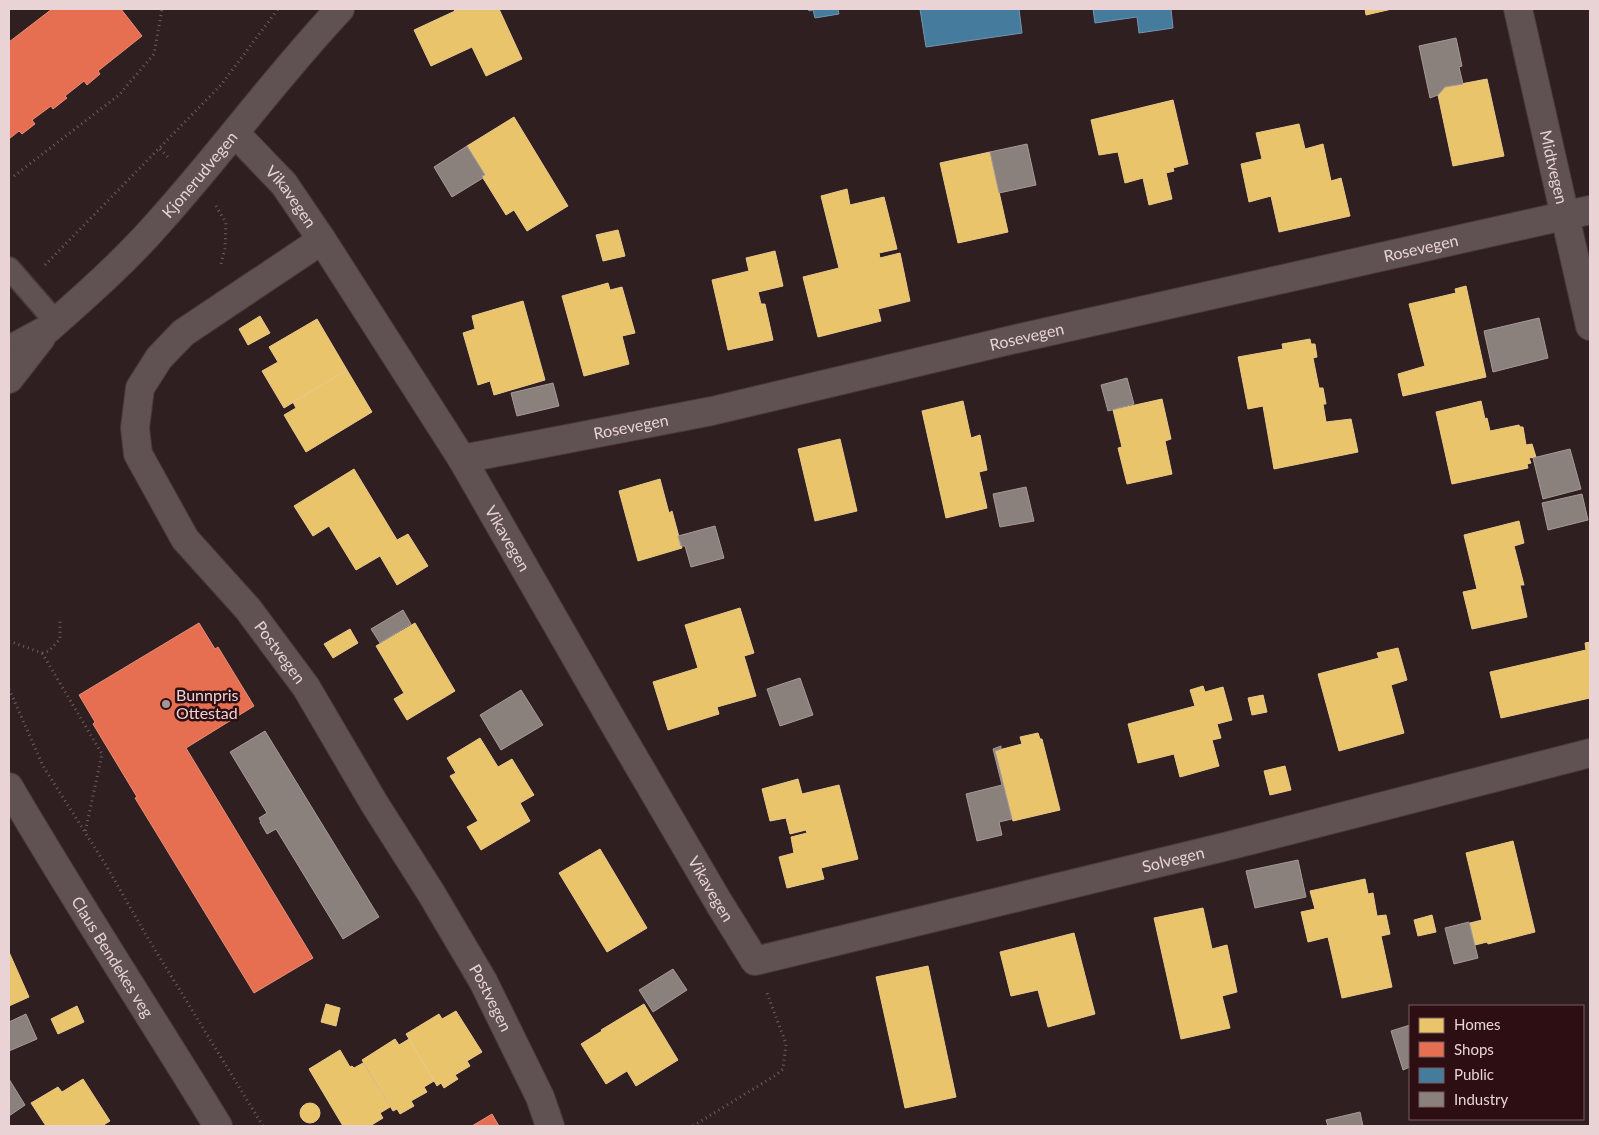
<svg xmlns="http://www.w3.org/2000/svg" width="1599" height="1135" viewBox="0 0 1599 1135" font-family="Lato,sans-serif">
<rect width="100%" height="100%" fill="#301f21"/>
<!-- homes -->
<path fill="#e9c46a" stroke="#e9c88a" d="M453,9H499L522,59L486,76L472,47L431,66L414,30L455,11Z
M1365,9H1392L1366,15Z
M1487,79L1504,156L1453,166L1438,95L1445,87Z
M1173,100L1188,164L1173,168L1174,171L1166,173L1172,199L1149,205L1143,178L1125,183L1118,152L1099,155L1091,120Z
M514,117L568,206L527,231L514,210L506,215L483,178L482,176L485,175L467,146Z
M1299,124L1305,149L1323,144L1331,181L1341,178L1350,216L1279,232L1271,196L1249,202L1241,164L1262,159L1256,133Z
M990,152L1008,232L958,243L940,163Z
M847,189L850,205L884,197L897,249L879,253L880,258L900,253L910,301L878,309L881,321L818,337L803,277L839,268L821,196Z
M618,230L625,256L603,261L596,235Z
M775,251L783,286L758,292L761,304H765L773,340L728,350L712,280L749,271L746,258Z
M608,283L610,290L622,287L635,333L622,336L629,364L584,376L562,296Z
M1466,286L1486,377L1403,396L1398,374L1425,366L1409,304L1456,293L1455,289Z
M523,301L545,380L494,395L490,381L478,385L463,333L475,329L472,316Z
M260,316L270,333L248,345L239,329Z
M317,319L347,370L284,408L262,371L278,362L269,347Z
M1310,339L1311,344H1315L1317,357L1313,358L1319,388H1323L1326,404H1323L1326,422L1351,419L1358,452L1274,469L1263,406L1248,409L1238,357L1283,349L1282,344Z
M347,370L372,412L306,452L284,415L296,408L293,402Z
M1162,399L1171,439L1165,441L1172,474L1127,484L1118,448L1122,447L1113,410Z
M963,401L971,438L980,435L987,470L979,472L987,508L946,518L922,411Z
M1481,401L1485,419L1487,418L1490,431L1519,425L1520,427H1523L1526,445L1532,444L1536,457L1529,458L1531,463L1527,464L1528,468L1452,484L1436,412Z
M840,439L857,511L815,521L798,449Z
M354,469L397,540L408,534L428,566L397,585L380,556L356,570L329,526L313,536L294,506Z
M660,479L669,513L672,511L682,548L638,561L619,491Z
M1519,521L1524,543L1514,546L1524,585H1520L1527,617L1472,629L1463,592L1477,589L1464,535Z
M740,608L754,653L744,656L756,696L717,707L719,714L668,730L653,682L698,668L685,625Z
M415,623L455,691L407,720L394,699L404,693L376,646Z
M350,629L358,643L333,658L324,644Z
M1590,642V698L1501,718L1490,672L1586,650L1585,643Z
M1398,648L1407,680L1391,685L1404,733L1339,751L1318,674L1379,658L1377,653Z
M1203,686L1205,692L1223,687L1232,720L1217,724L1221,738L1212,740L1219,766L1180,777L1174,754L1138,763L1128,724L1195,706L1190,690Z
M1263,695L1267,712L1252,715L1248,698Z
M1038,733L1040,739H1042L1060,810L1013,821L995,751L1022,744L1020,737Z
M480,738L498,767L512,759L534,795L520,803L530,821L481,850L467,827L478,821L450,776L456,773L447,758Z
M1285,766L1291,790L1270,795L1264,771Z
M798,779L802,794L839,785L858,859L821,868L824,879L787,888L779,857L794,853L791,837L807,833L806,830L790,834L786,818L770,821L762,789Z
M1513,841L1535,932L1488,944L1487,942L1475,945L1470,923L1482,920L1466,853Z
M600,849L647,928L607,952L559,873Z
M1365,879L1368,894L1373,893L1377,916L1386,915L1390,934L1381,936L1392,987L1342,998L1328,937L1308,942L1301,912L1315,909L1310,891Z
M1203,908L1212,949L1227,945L1237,992L1222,996L1230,1028L1181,1039L1154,918Z
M1432,915L1436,932L1418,936L1414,920Z
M1074,933L1095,1014L1048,1027L1038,990L1011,996L1000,952Z
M9,952L29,997L9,1006Z
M928,966L956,1097L905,1108L876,977Z
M326,1004L340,1008L336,1026L321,1022Z
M644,1004L678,1060L636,1086L627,1071L606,1084L581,1044L602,1031L601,1030Z
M77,1006L84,1022L58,1034L51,1019Z
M456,1011L482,1052L467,1061L470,1066L455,1075L458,1079L444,1088L441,1083L437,1086L406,1034L439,1014L442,1019Z
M395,1039L399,1045L409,1039L434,1081L424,1087L427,1092L411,1101L414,1106L400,1114L397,1109L393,1111L362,1060Z
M340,1050L350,1067L352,1066L354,1068L363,1063L390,1107L380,1113L383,1118L370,1126H343L309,1069Z
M83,1079L110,1121L102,1126H61V1125L58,1126H46L31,1103L58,1087L62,1092Z
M300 1113a10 10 0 1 1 20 0a10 10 0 1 1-20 0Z"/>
<!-- shops -->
<path fill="#e76f51" stroke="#e88d78" d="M52,9H121L142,36L98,71L100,74L87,85L84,81L65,96L67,98L53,109L51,106L32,120L35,124L22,134L19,131L9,139V42Z
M199,623L215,649L218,647L254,706L186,748L313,958L254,993L135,798L137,797L93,724L95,722L79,695Z
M492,1114L499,1126H472Z"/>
<!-- public -->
<path fill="#457b9d" stroke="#7695ae" d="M808,9H838L839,14L815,18L813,10L809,11Z
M920,9H1019L1022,33L926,47Z
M1093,9H1171L1173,28L1139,33L1137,17L1095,23Z"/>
<!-- industry -->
<path fill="#8a817c" stroke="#a69a96" d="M1456,38L1462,66L1459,67L1463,84L1445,87L1438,95L1430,98L1419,46Z
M1027,144L1036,185L999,193L990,152Z
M467,146L485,175L482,176L483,178L452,197L434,167Z
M1539,318L1548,358L1493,372L1484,331Z
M1127,378L1134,404L1108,411L1101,385Z
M553,383L559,406L517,416L511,393Z
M1570,449L1581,489L1543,499L1533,458Z
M1026,487L1034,521L1000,527L993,494Z
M1582,494L1588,520L1548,530L1542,503Z
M715,526L724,558L691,567L685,546H681L678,536Z
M403,610L411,624L380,643L371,629Z
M800,678L813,715L780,726L767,689Z
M521,690L543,725L501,750L480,715Z
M265,731L379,917L343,939L276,829L267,834L260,822H261L259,818L267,813L230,752Z
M1001,746V749L995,751L1012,819L999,822L1002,835L977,841L966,794L1002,785L993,749Z
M1298,860L1306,897L1255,908L1246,871Z
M1469,922L1478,958L1454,964L1445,928Z
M673,969L687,990L653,1012L639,990Z
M26,1014L37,1039L9,1051V1022Z
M1410,1025V1067L1403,1070L1391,1031Z
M9,1079L25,1105L9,1116Z
M1360,1112L1363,1126H1328L1326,1120Z"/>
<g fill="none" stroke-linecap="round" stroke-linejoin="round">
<!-- service casing -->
<g stroke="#493a3b" stroke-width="24">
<path id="service" d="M9,268L56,322"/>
</g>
<!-- minor casing -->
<g stroke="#493a3b" stroke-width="30">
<g id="minor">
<path id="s1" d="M1518,9L1590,326"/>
<path id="s2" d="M235,133L284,184L322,240L462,459L616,727L719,903L755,961L1224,847L1590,753"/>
<path id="s3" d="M322,240L183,333L159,358L140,388L135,428L138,454L185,539L248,609L306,687L374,803L431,893L483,981L540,1097L550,1126"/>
<path id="s4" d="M462,459L712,411L1011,340L1590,210"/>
</g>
</g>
<!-- tertiary casing -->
<g stroke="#493a3b" stroke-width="30">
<g id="tertiary">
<path id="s5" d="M9,787C76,902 149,1013 218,1126"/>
</g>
</g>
<!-- secondary casing -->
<g stroke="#493a3b" stroke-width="30">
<g id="secondary">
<path id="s6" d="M9,350L48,329L56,322C92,290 128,258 160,221C222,152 276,77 340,9"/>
<path d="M9,379L41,338"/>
</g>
</g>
<!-- path -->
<path stroke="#6c6061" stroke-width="3" stroke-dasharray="1 4" stroke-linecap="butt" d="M160,149L170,159
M14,176L119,95L154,54L162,9
M216,206L226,223L225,248L221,264L222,266
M45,265L221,85L278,9
M9,641L42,653L49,651L60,639V618
M42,653L102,754L85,833
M9,689L43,766L107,867L146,935L263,1126
M693,1126L776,1075L783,1069L786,1044L767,993"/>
<!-- service -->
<use href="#service" stroke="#605253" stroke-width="21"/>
<!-- minor -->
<use href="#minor" stroke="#605253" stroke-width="28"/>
<!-- tertiary -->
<use href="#tertiary" stroke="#605253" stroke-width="28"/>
<!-- secondary -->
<use href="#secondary" stroke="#605253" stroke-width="28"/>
</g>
<!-- markers -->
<circle fill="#a89495" stroke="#2c0e13" stroke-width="2" cx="166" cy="704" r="5"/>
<g text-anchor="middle" stroke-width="5" stroke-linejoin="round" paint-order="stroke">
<!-- street labels -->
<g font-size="16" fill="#e9d3d4" stroke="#2c0e13">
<text dy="6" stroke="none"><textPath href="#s1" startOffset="162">Midtvegen</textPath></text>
<text dy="6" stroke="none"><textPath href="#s6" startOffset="261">Kjonerudvegen</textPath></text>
<text dy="6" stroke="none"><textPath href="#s2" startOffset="85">Vikavegen</textPath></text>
<text dy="6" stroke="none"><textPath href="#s4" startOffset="982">Rosevegen</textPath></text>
<text dy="6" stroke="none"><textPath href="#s4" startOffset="578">Rosevegen</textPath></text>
<text dy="6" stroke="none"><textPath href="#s4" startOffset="172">Rosevegen</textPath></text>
<text dy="6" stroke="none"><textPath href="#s2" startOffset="490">Vikavegen</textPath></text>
<text dy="6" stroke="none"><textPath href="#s3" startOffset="549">Postvegen</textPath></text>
<text dy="6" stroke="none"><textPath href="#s2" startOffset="1410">Solvegen</textPath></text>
<text dy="6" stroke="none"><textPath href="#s2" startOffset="895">Vikavegen</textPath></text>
<text dy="6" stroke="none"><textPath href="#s5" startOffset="199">Claus Bendekes veg</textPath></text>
<text dy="6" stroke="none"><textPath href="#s3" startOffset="954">Postvegen</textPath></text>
</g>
<!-- poi labels -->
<g font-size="16" fill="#e9d3d4" stroke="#2c0e13" text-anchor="start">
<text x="176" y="701">Bunnpris<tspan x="176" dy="18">Ottestad</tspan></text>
</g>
</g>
<!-- border -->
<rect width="1599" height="1135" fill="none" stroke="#e9d3d4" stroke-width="20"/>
<!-- legend -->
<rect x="1409" y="1005" width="175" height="115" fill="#2c0e13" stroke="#785d60"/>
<rect x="1419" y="1018" width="25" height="15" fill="#e9c46a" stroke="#785d60"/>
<text x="1454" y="1030" font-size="15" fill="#e9d3d4">Homes</text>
<rect x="1419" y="1042" width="25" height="15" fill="#e76f51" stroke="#785d60"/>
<text x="1454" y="1055" font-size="15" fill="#e9d3d4">Shops</text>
<rect x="1419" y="1068" width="25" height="15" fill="#457b9d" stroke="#785d60"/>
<text x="1454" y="1080" font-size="15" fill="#e9d3d4">Public</text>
<rect x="1419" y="1092" width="25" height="15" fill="#8a817c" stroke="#785d60"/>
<text x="1454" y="1105" font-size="15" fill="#e9d3d4">Industry</text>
</svg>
